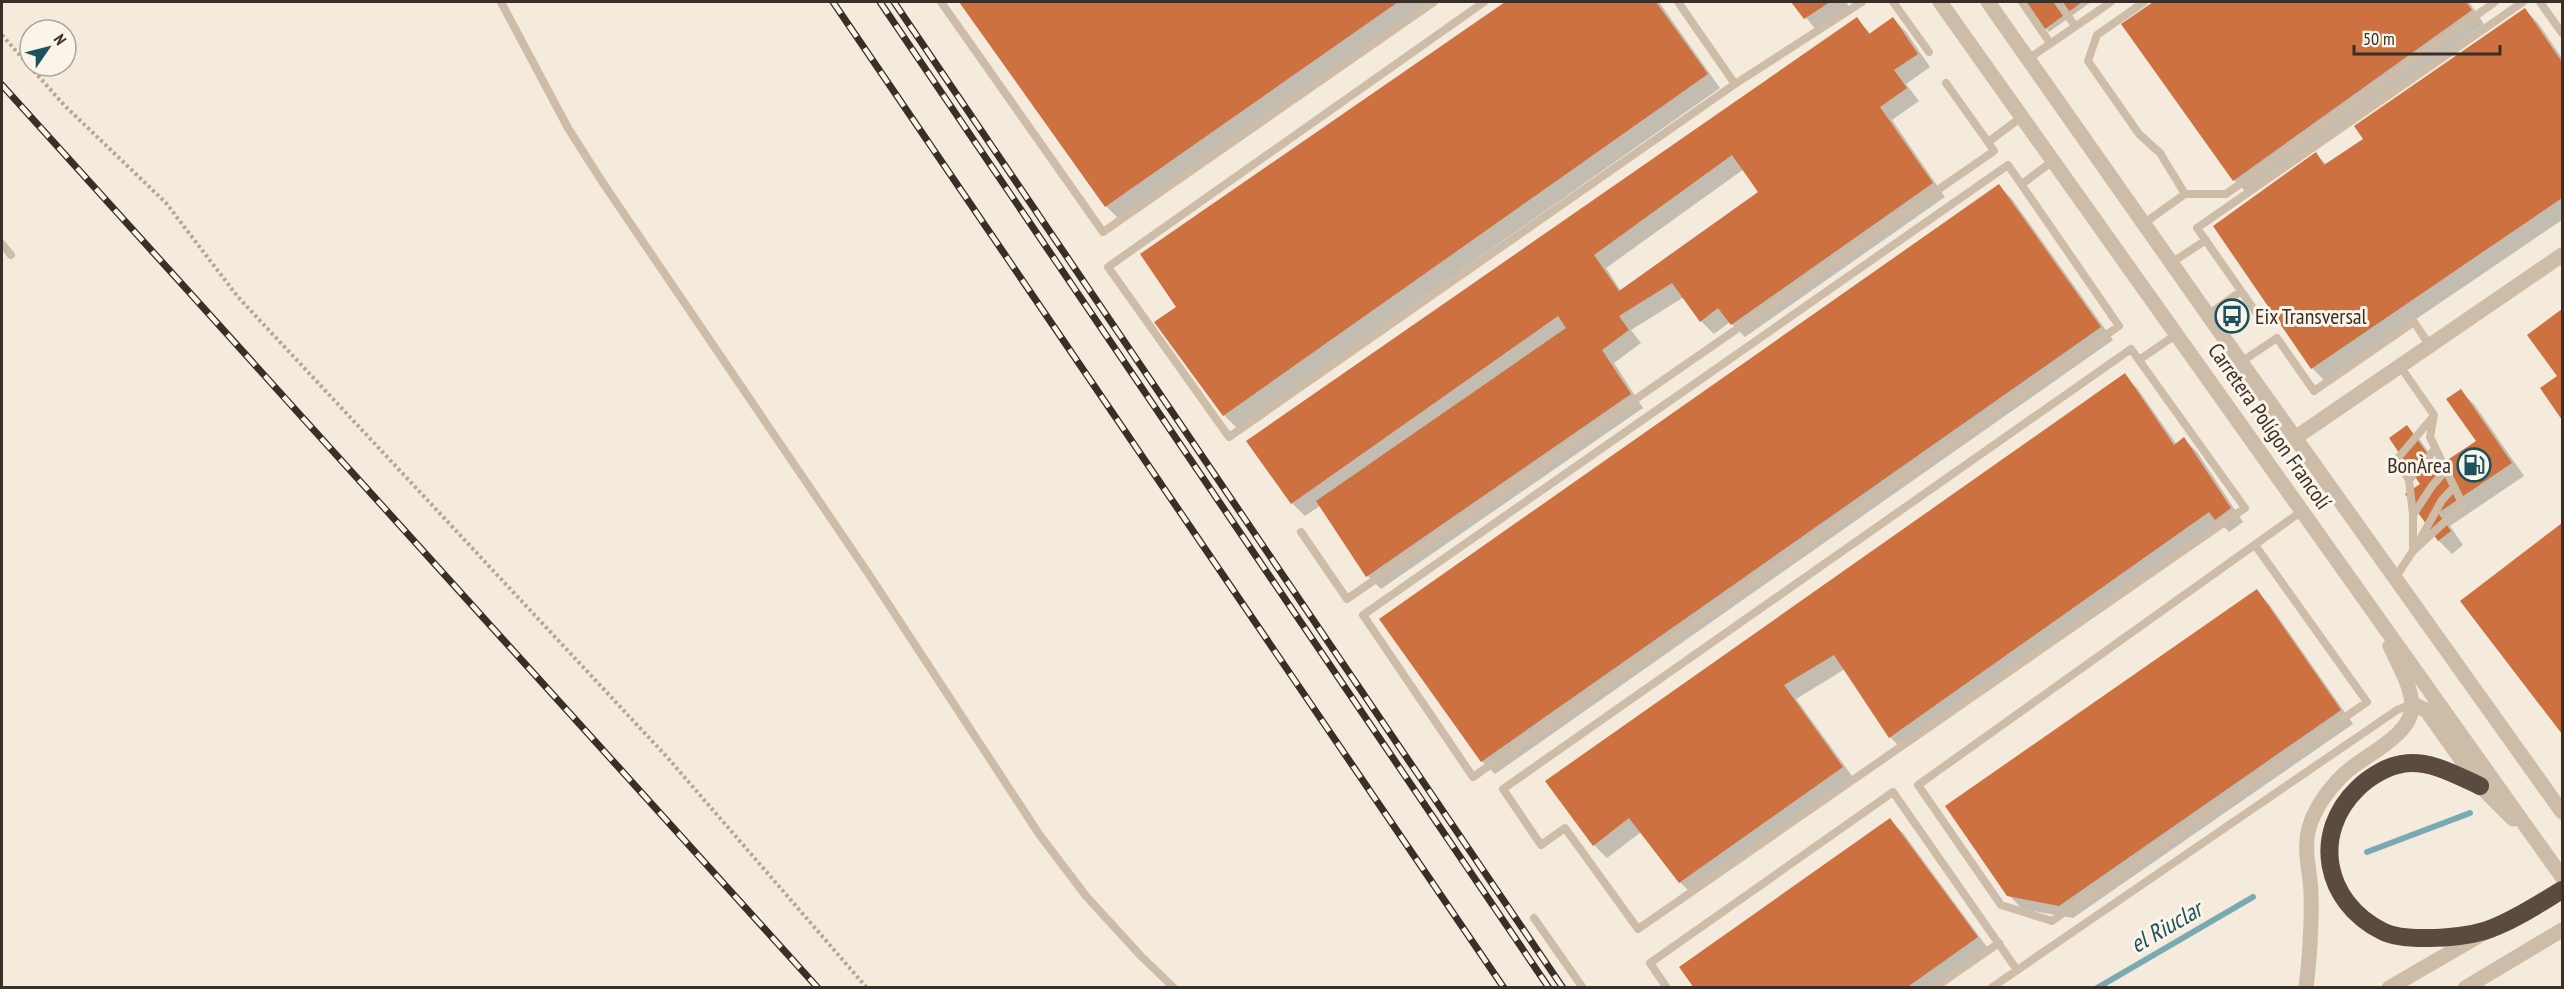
<svg xmlns="http://www.w3.org/2000/svg" width="2564" height="989" viewBox="0 0 2564 989" font-family="'PT Sans Narrow',sans-serif">
<rect width="100%" height="100%" fill="#f4ebdc"/>
<!-- shadow -->
<path fill="#0003" fill-rule="evenodd" d="M961,2H1429L1119,219L1106,206Z
M1508,2H1659L1720,88L1237,428L1224,415L1178,307L1142,255Z
M1793,2H1846L1851,9L1818,32Z
M2026,2H2091L2049,32Z
M2156,2H2469L2484,24L2247,193L2234,180L2123,25Z
M2525,10L2538,23L2562,58V220L2325,381L2312,368L2316,154L2327,165L2365,139Z
M1893,18L1906,32L1930,67L1906,84L1919,101L1892,120L1945,197L1745,337L1730,322L1714,334L1701,321L1684,297L1631,330L1641,343L1614,363L1643,408L1381,589L1368,576L1321,505L1305,516L1292,503L1248,441L1857,19L1871,34ZM1744,169L1761,192L1621,291L1606,268Z
M1999,186L2012,199L2113,340L1495,774L1482,761Z
M2562,311V417L2542,388L2559,376L2529,335Z
M2124,375L2137,388L2177,445L2184,439L2197,452L2243,522L2229,532L2222,525L1903,750L1890,737L1845,669L1796,699L1855,780L1693,895L1680,882L1641,832L1607,858L1594,845Z
M2460,391L2474,404L2524,476L2450,526L2463,545L2452,554L2439,541L2407,495L2422,484L2407,427L2420,440L2439,467L2478,442Z
M2562,525V731L2462,601Z
M2256,591L2269,604L2353,724L2073,918L2022,909L2009,895Z
M1890,820L1903,833L1990,951L1937,988H1696Z"/>
<g fill="none" stroke-linecap="round" stroke-linejoin="round">
<!-- stream -->
<path stroke="#79aab3" stroke-width="6" d="M2367,852L2470,813
M2097,988L2253,897"/>
</g>
<!-- building -->
<path fill="#cd7141" fill-rule="evenodd" d="M959,2H1398L1105,207Z
M1505,2H1656L1708,74L1223,416L1154,322L1176,307L1140,254Z
M1791,2H1830L1804,19Z
M2024,2H2082L2045,29Z
M2153,2H2466L2472,10L2233,181L2121,24Z
M2525,8L2562,62V198L2311,369L2213,226L2316,152L2324,165L2363,139L2354,126Z
M1857,17L1869,34L1893,17L1918,54L1894,70L1907,88L1880,107L1933,183L1731,325L1718,308L1700,322L1672,283L1619,316L1629,330L1602,350L1631,394L1366,577L1316,501L1566,328L1558,316L1291,504L1246,441ZM1732,155L1758,192L1619,291L1594,255Z
M1999,184L2101,327L1481,762L1379,619Z
M2562,309V420L2540,388L2557,376L2527,335Z
M2125,373L2174,445L2184,437L2231,508L2215,520L2209,512L1889,738L1834,655L1784,685L1843,767L1679,883L1629,818L1593,846L1545,781Z
M2461,389L2512,463L2438,513L2451,531L2438,541L2405,494L2420,484L2389,438L2407,425L2437,467L2476,441L2446,399Z
M2562,523V734L2460,601Z
M2257,589L2341,710L2059,906L2007,896L1945,806Z
M1890,818L1978,937L1906,988H1694L1679,967Z"/>
<g fill="none" stroke-linecap="round" stroke-linejoin="round">
<!-- path -->
<path stroke="#b9a691" stroke-width="4" stroke-dasharray="3 3" stroke-linecap="butt" d="M2,35L64,105L166,203L238,297L667,757L867,988"/>
<!-- service -->
<path stroke="#cdbca7" stroke-width="8" d="M501,2L568,128L603,183L868,573L1039,834L1086,896L1140,955L1174,988
M941,2L1103,232L1434,2
M1484,2L1108,267L1229,437L1735,84L1678,2
M1893,2L1929,52
M2022,2L2050,43
M2058,2L2075,26
M2144,2L2097,35L2088,61L2139,134L2160,153L2185,194
M2540,2L2562,33
M2028,59L2111,2
M1946,83L1988,142L2023,116
M1735,84L1862,2
M2008,165L2119,326L1473,777L1363,615Z
M2022,184L2054,160
M2143,224L2185,194H2226L2495,2
M2,244L11,255
M2171,263L2206,240
M2208,315L2241,291
M2260,318L2197,228L2523,2
M2131,349L2245,508L1638,929L1565,828L1541,845L1503,789Z
M2139,360L2177,334
M2241,362L2277,338L2314,391L2414,322L2430,346
M2409,480L2397,459L2432,418
M2413,515L2409,480L2435,449
M1301,532L1347,599L1994,151L1988,142
M2418,543L2442,500L2454,487
M2255,545L2367,702L2052,921L2001,905L1918,785L2302,511
M2413,551V515L2432,486L2446,470
M2395,578L2413,551L2463,505L2430,437L2434,415L2400,366
M1534,918L1583,988
M1667,988L1650,963L1893,792L2017,970
M1934,988L1999,943
M1991,988L2397,710L2412,704"/>
<!-- minor -->
<path stroke="#cdbca7" stroke-width="15" d="M1940,2L2562,877
M1988,2L2241,362L2562,812
M2295,438L2562,255
M2412,704L2426,710L2480,786L2513,819
M2306,988C2310,955 2312,924 2311,892C2310,871 2303,849 2309,828C2315,807 2328,790 2343,775C2362,756 2413,736 2412,705C2411,685 2398,664 2390,646
M2389,988L2482,934
M2465,988L2562,930"/>
<!-- motorway -->
<path stroke="#5a4a3f" stroke-width="18" d="M2480,786C2456,775 2429,759 2402,764C2387,766 2368,778 2358,788C2311,833 2324,902 2382,931C2405,943 2466,938 2490,929C2515,920 2540,903 2562,890"/>
<!-- rail casing -->
<g stroke="#392f28" stroke-width="7">
<path id="rail" d="M833,2L1504,988
M880,2L1549,988
M894,2L1563,988
M2,85L818,988"/>
</g>
<!-- rail -->
<use href="#rail" stroke="#fbf4e9" stroke-width="4.5" stroke-dasharray="14" stroke-linecap="butt"/>
</g>
<!-- icons -->
<defs>
<g id="bus-ring" transform="scale(1.725)"><circle r="9.5" fill="#fbf4e9" stroke="#1b525d" stroke-width="1.5"/><path d="M-5-6H5V4H4V6H2V4H-2V6H-4V4H-5ZM-3.5-4V0h7V-4ZM-3.5 1.2v1.5H-2V1.2ZM2 1.2v1.5H3.5V1.2Z" fill="#1b525d"/></g>
<g id="fuel-ring" transform="scale(1.725)"><circle r="9.5" fill="#fbf4e9" stroke="#1b525d" stroke-width="1.5"/><path d="M-5.5-6h7V0h2V4h1.3V-2.5L3-4.5l.8-.8L6-3V5H2.5V1h-1V6h-7ZM-4.2-4.7v3.2H.2V-4.7Z" fill="#1b525d"/></g>
</defs>
<g fill-rule="evenodd">
<use href="#bus-ring" x="2232" y="316"/>
<use href="#fuel-ring" x="2474" y="465"/>
</g>
<g text-anchor="middle" stroke-width="6" stroke-linejoin="round" paint-order="stroke">
<!-- poi labels -->
<g font-size="22" fill="#392f28" stroke="#fbf4e9" text-anchor="start">
<text x="2255" y="324">Eix Transversal</text>
<text x="2451" y="473" text-anchor="end">BonÀrea</text>
</g>
<!-- street labels -->
<g font-size="22" fill="#392f28" stroke="#fbf4e9">
<text transform="translate(2270 426) rotate(55)" y="8">Carretera Polígon Francolí</text>
</g>
<!-- water labels -->
<g font-size="24" font-style="italic" fill="#1b525d" stroke="#fbf4e9">
<text transform="translate(2166 927) rotate(-30)" y="8">el Riuclar</text>
</g>
</g>
<!-- border -->
<rect width="2564" height="989" fill="none" stroke="#392f28" stroke-width="6"/>
<!-- north arrow -->
<g transform="translate(48 48) rotate(55)"><circle r="28" fill="#fbf4e9" stroke="#ada59c" stroke-width="1.5"/>
<path d="M0-4.5L10 22L0 15L-10 22Z" fill="#1b525d"/>
<text y="-9" font-size="16" font-weight="bold" text-anchor="middle" fill="#392f28">N</text>
</g>
<!-- scale -->
<path d="M2354 45v9h146v-9" fill="none" stroke="#392f28" stroke-width="3"/>
<text x="2363" y="45" font-size="18" fill="#392f28" stroke="#fbf4e9" stroke-width="4.5" paint-order="stroke">50 m</text>
</svg>
